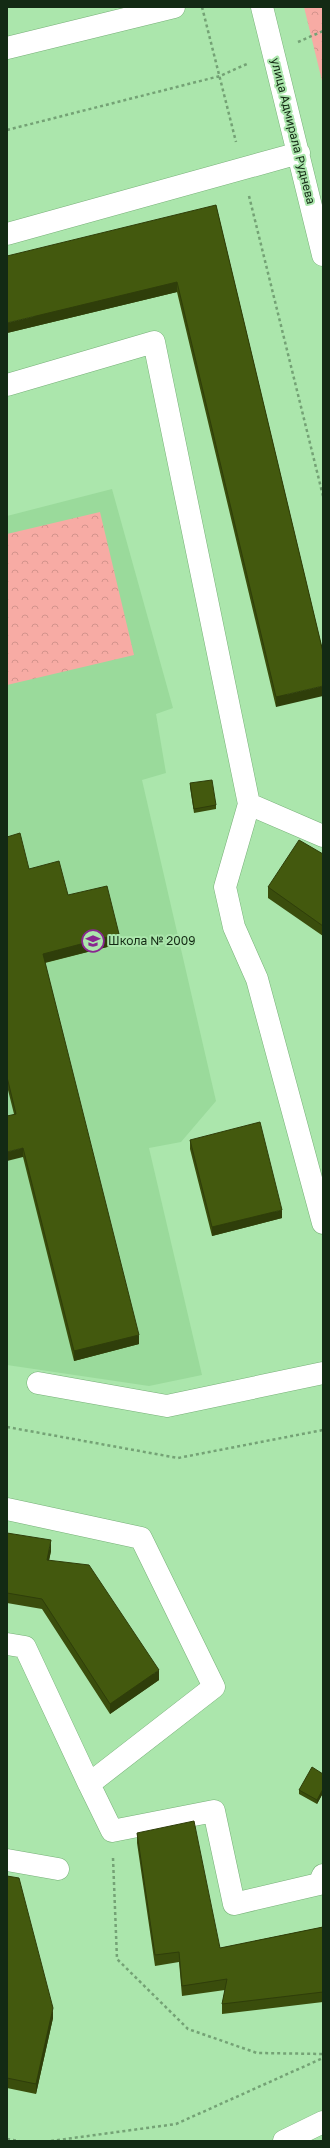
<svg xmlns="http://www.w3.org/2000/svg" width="330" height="2148" viewBox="0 0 330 2148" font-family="'Golos Text',sans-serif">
<defs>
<pattern id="park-crowns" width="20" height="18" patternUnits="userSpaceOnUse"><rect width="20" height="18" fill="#f7aba4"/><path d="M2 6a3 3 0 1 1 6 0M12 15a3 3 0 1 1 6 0" fill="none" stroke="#d3938c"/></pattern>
</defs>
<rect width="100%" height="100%" fill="#abe6ac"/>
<!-- built -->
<path fill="#9ada9b" d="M112,489L173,708L156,714L166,773L142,780L216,1101L181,1142L149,1148L202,1375L149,1386L7,1365V516Z"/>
<!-- park -->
<path fill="url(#park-crowns)" d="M304,7H323V85Z
M100,512L134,655L7,685V534Z"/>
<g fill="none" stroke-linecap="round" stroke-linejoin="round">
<!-- minor casing -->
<g stroke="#77b078" stroke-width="23">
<path id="minor" d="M262,7L323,255
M7,48L174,7
M7,234L299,153
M7,385L154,342L249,804
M323,836L249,804L225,887L234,927L257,979L323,1223
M38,1383L167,1406L323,1373
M7,1509L141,1538L214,1687L89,1784L25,1647L7,1644
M89,1784L112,1831L214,1811L234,1904L319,1884L323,1875
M7,1860L58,1869
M284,2141L323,2122"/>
</g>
<!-- path -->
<path stroke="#74a275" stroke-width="2.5" stroke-dasharray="3 3" stroke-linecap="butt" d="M202,7L236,142
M298,42L323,31
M7,130L220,76L249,63
M249,196L323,496
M7,1427L178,1458L323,1430
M113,1858L117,1959L188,2029L257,2053L323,2054
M7,2139L19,2141
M51,2141L176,2124L323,2058"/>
<!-- minor -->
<use href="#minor" stroke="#fff" stroke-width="22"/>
</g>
<!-- wall -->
<path fill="#3a4d0c" d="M216,205L323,652L276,707L177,292L7,333Z
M190,783L216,805V809L194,813L190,787Z
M7,837L29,869L68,895L119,944L45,963L139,1344L74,1361L23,1157L14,1114L7,1086Z
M323,854V936L268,898V887Z
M190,1140L282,1218L212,1236L190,1149Z
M7,1533L51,1551L49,1560L159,1680L110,1714L42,1609L7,1603Z
M323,1774V1793L317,1804L299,1794V1790Z
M137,1833L220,1948L323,1927V2002L222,2014V2004L225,1990L182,1996L179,1962L155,1966L137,1843Z
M7,1876L53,2018L36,2094L7,2088Z"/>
<!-- shaded-wall -->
<path fill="#2f3e0a" d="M177,282V292L7,333V323Z
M323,686V696L276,707V697Z
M119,934V944L43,963V954Z
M23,1148V1157L7,1161V1152Z
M282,1210V1218L212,1236V1227Z
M139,1335V1344L74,1361V1351Z
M51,1540V1551L47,1570V1560Z
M159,1670V1680L110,1714V1704Z
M323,1789V1793L317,1804V1800Z
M53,2008V2018L36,2094V2084Z"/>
<!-- building -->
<path fill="#43590e" stroke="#2f3e0a" d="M216,205L323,652V686L276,697L177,282L7,323V256Z
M212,780L216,805L194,809L190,783Z
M20,833L29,869L59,861L68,895L107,886L119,934L43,954L139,1335L74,1351L23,1148L7,1152V1116L16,1114L7,1077V837Z
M299,840L323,854V926L268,887Z
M260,1122L282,1210L212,1227L190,1140Z
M7,1533L51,1540L47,1560L89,1565L159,1670L110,1704L42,1599L7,1593Z
M312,1767L323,1774V1789L317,1800L299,1790Z
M194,1821L220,1948L323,1927V1992L222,2004L227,1979L182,1986L179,1952L155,1955L137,1833Z
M7,1876L19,1878L53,2008L36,2084L7,2078Z"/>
<!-- icons -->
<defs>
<g id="school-ring" transform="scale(1.15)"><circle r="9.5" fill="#abe6ac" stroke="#892790" stroke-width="1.5"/><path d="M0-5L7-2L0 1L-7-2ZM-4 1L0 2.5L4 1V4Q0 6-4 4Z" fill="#892790"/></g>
</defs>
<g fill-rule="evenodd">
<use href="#school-ring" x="93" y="941"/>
</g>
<g text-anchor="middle" stroke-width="4" stroke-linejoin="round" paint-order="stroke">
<!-- street labels -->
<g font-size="12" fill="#132a14" stroke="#abe6ac">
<text transform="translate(293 131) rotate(76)" y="4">улица Адмирала Руднева</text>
</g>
<!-- poi labels -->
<g font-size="12" fill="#132a14" stroke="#abe6ac" text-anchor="start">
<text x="108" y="945">Школа № 2009</text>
</g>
</g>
<!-- border -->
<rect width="330" height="2148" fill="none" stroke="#132a14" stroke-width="16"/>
</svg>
